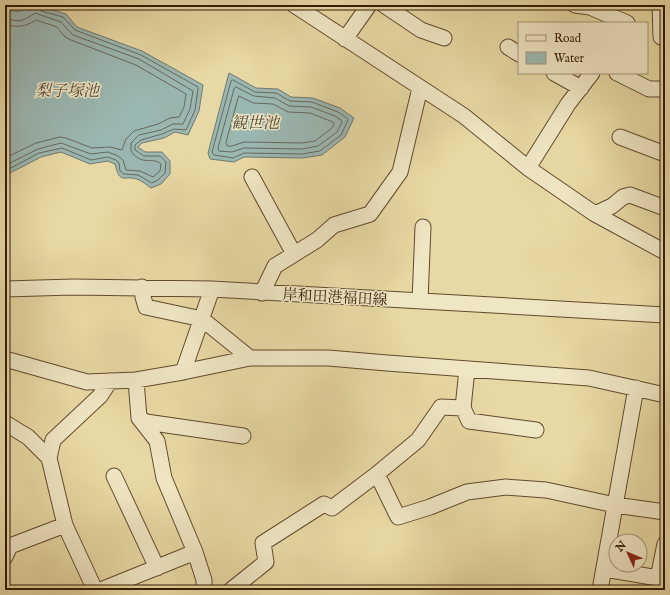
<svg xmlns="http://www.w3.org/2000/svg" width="670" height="595" viewBox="0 0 670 595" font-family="'IM FELL English','Noto Serif JP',serif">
<rect width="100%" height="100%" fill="#e7d9a5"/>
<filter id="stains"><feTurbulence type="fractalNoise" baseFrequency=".005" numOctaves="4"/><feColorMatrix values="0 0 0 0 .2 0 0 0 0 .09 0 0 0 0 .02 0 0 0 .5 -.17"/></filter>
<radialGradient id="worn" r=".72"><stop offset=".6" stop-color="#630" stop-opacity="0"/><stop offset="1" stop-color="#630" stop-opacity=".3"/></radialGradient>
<!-- water -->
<path fill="#9bb7b2" stroke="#73786d" d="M29,5H36L66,14L77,27L142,51L203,85L199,111L188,135L175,132L164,138L142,143L138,147L145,152H162L170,161V174L161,184L151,188C147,185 142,181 137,179C123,175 120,185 115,164L108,161L90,164L61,152L41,157L10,173H5V9C17,12 20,14 29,5Z
M229,73L256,88L278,89L291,97L313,98L340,108L354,118L345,137L322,155L303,158L244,157L234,162L210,159L208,153Z"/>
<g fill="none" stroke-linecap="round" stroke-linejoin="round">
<!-- shore -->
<path stroke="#68685c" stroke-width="1" d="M5,18C20,23 23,21 35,13L61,22L73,35L139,59L193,91L190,109L183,124H173L161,130L139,135L131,143V151C142,167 152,156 161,164L160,171L153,177L140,171L126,170L123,160L118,156L108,152L91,154L61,143L38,149L8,164H5
M5,24C17,28 25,27 36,20L57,27L65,37L71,40L136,65L186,94L184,107L179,117L170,118L158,124L134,131L126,139L122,150L110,147L92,148L66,138L60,137L36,143L5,158
M233,80L255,92L276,93L290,101L312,102L338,112L347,118L348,120L341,135L320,151L302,154L244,153L233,158L214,155L212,152L231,81Z
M236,87L254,96L275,98L289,106L311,107L335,116L341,120L342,122L337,132L318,146L302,149L244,148L232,152L219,151L218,148L234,89Z
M239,96L253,103L273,104L288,112L310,113L333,122L334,124L332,128L315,141L302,143L244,142L232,146H227L226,143Z
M5,170L9,169L39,153L62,148L91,160L108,157L116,160L119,163L120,171L124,174L138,175L152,183L158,180L165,173L166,162L160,156H144L135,150V145L141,140L162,134L174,129L186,130L195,110L198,89V87L141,55L75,30L63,17L41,11L38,8V5"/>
<!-- minor casing -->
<g stroke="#624a2d" stroke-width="17">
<path id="minor" d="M294,5L464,116L528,168L595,214L665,252
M384,5L421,30L444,38
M575,5L590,7L627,23
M660,5L661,37
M345,39L369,5
M508,47L519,54
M554,73L581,88
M617,73L649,89H665
M620,137L665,154
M528,168L568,104L592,73
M252,177L294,254
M595,214L612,206L623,197L630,195L665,208
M142,287L143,297L146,307L202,319L250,358
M5,289L73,287L212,289L665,315
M262,293L275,266L317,240L334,225L370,214L400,172L420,88
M420,301L423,227
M5,359L87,382L136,380L183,372L250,358H328L387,363L589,378L665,395
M183,372L212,289
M136,380L139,418L146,422L243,436
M463,408L469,421L536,430
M139,418L157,441L164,478L195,552L204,580V590
M5,423L28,437L49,458
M377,474L398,517L430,507L467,492L506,487L546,490L615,505L665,512
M114,476L157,568
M65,525L95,590
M5,557L10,546L65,525L49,458L53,440L100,396L110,381
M605,569L658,578L665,544
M101,590L195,552
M231,590L266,562L263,543L324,504L332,508L377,474L418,440L441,407L463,408L467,369
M600,590L636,388"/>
</g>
<!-- minor -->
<use href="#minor" stroke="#efe6c4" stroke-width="15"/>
</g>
<g text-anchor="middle" stroke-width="3" stroke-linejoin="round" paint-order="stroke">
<!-- street labels -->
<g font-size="15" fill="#361a05" stroke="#efe6c4">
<text transform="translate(335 297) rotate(3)" y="5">岸和田港福田線</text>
</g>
<!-- water labels -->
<g font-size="16" font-style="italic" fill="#544939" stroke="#efe6c4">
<text x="67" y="96">梨子塚池</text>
<text x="255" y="128">観世池</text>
</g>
</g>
<!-- margin -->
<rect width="670" height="595" fill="none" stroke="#e7d9a5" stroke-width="20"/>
<rect x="6" y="6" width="658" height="583" fill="none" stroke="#361a05" stroke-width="2"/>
<rect x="10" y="10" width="650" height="575" fill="none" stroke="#361a05"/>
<!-- legend -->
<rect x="518" y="22" width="130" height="52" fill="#efe6c4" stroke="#a59478"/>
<rect x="526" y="35" width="20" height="6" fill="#efe6c4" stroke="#a59478"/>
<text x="554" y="42" font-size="12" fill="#361a05">Road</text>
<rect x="526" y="52" width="20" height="12" fill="#9bb7b2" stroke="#a59478"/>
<text x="554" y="62" font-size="12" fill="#361a05">Water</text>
<!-- north arrow -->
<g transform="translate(628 553) rotate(314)"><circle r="19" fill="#efe6c4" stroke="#a59478"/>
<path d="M0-3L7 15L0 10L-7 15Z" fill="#8f2418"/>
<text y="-6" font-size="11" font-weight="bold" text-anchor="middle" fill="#361a05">N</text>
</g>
<rect width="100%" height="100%" filter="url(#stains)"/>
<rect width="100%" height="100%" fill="url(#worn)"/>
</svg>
